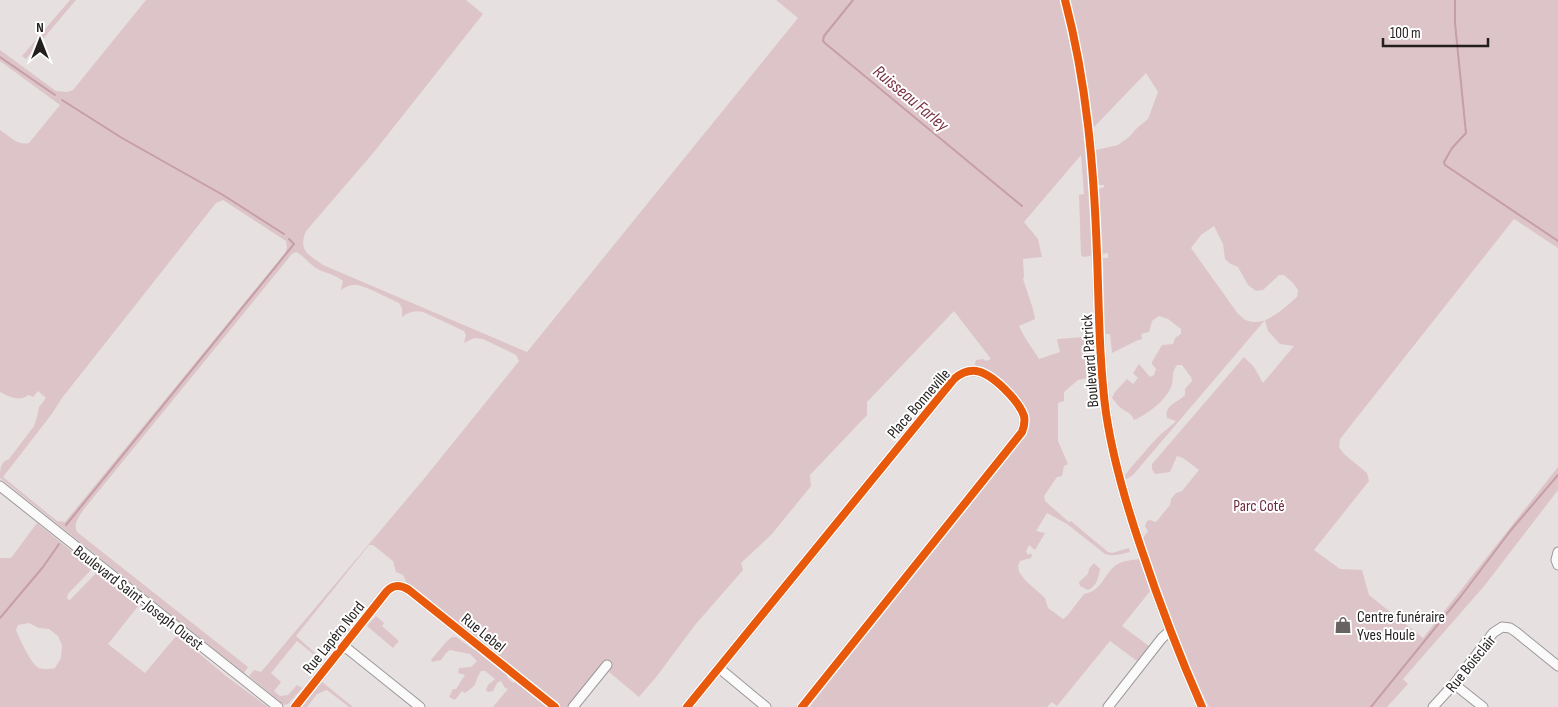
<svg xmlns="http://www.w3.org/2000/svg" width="1558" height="707" viewBox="0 0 1558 707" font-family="'Sofia Sans Condensed',sans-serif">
<rect width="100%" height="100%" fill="#e6e0e1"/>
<!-- green -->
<path fill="#ddc4c9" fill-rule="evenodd" d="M70,0H76L26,59L22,56Z
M146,0H466L483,14L374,152L306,231C298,251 308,254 323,265L527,352L798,18L776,0H1060C1081,83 1088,168 1092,254L1090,256L1083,257L1081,255L1079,195L1084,194L1081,155L1024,222L1038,239L1042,257L1023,259L1024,277L1023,279L1033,309L1035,319L1019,326C1024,338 1032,347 1039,359L1060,352L1057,340L1058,339L1095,336L1098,376L1078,380L1064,392V401L1058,403V441L1068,464L1064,466L1062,476L1057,477L1044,496L1045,501L1069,522L1071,521L1108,552L1112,553L1129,548L1130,552C1121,554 1114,557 1105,554L1067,524L1047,513L1036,531L1045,533L1035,550L1029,545L1026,552L1029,555L1030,553L1032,555L1031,558L1020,561L1018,566L1019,572L1026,581L1045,598L1048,608L1063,619L1067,616L1084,594C1102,591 1104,574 1116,565C1121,561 1132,560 1139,559L1151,590L1122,626L1149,646L1137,661L1110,641L1057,706L1052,702L1047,707H810L847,657L1019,442C1026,432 1033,424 1027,412L974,367L976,360L983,359L986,361L991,359L954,311L867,402V415L810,475L811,486L772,534L741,563L743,570L695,625L657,676L639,697L609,672L612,665L605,660L567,707H560L408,585L403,575L396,572L393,561L373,545H369L296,636L324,661L323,662L297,641L271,673L281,682L274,691L280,696L288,695L297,685L302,688L288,704L284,705L249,676L254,670L261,672L423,480L519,361L516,355L483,339L474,338L464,343L466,335L464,331L423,312C414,310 409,312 402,317V308L399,303C387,298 369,287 357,285C351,284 346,287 341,290L343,281C335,274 324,273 316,268C308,263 304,256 296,252L292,254L84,509C79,517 73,523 77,532L248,667L244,673L0,478C0,470 0,462 9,459L34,426L37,417L39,407L46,398L38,391L33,397L29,395C18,402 11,397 0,392V130C9,136 18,146 29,143L60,105L0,61V50L56,91L67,92L73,90ZM223,200L286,241L287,248L285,253L65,522L57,521L3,477L51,415L62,398L216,203Z
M1070,0H1558V248L1514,219L1340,439L1339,447L1344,454L1367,473L1369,481L1314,550L1340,569L1362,570L1369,595L1423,638L1558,467V490L1485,585L1403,679L1408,684L1387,707H1209C1182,653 1163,595 1143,538L1148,531L1145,526L1147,521L1150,520L1156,522L1170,505L1171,499L1176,493L1182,491L1199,470L1183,458L1177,456L1170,472L1155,474L1152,469V464L1244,357L1254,367L1263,383L1294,346L1280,344L1268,331L1265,320L1133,475L1125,480L1124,476C1136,462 1148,447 1161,434C1166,430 1171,426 1176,421L1167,418C1164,405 1177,403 1185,395V389L1192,381L1191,377L1182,365H1177C1171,373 1174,376 1172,384C1169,398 1147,415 1134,420C1131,412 1127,413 1121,408C1118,406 1115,401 1112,398L1115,392L1127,379L1133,384L1138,378L1133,373L1139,364L1150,377L1154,375L1156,369L1152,364V362L1162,345L1173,344L1175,338L1181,334V329L1168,319L1159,316L1152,321L1149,332L1141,334L1142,339L1136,341L1112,353L1110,334H1105L1103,258H1108V253L1103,254L1099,189L1104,187V185H1099L1096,150L1118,145L1129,137L1136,129L1148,119L1158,92L1146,73L1094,127L1084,61ZM1214,226L1223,244L1225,259L1229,263L1238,267L1248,285L1256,291L1263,290L1279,275H1284L1293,283L1298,290L1297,297C1285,307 1266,327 1248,321C1244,320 1241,316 1238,314L1191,248L1201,235Z
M37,523L92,568L90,571L68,594L67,599L70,600L97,572L139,605L108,644L145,673L177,635L226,676L268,707H0V558H11ZM29,623L39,628L49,629L58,636L62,645L61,658L55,668C50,669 45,670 39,668C31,664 20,640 16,630L18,625Z
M1094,563L1100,569C1099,577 1096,587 1088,590L1080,586L1079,582L1088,574L1089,569Z
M376,616L384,623L382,626L399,641L393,648L367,626Z
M452,637H456L474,650L481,652L508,673L507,677L513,683L516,680L550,707H493L508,689L505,688L501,681L497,683L493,691L488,692L486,690L488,685L495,679L485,671H481C473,684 480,683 465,693L462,691L455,700L449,697L453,689H456L465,675L458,673L459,668L471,667L477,661L470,654L450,650L446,653L441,660L432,662L431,660L447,641Z
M321,681L353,707H349L327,690L317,694L307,707H300Z"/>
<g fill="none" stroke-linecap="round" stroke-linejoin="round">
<!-- stream -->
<path stroke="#c69ea6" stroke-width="2" d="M853,0L824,36L823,41L826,44L1022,206
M1455,0V23L1466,133L1452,148L1444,162L1445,165L1558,241
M0,57L55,95
M62,100L122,138L223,195L284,234
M66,525L294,244L289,239
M0,618L43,567L59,544
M1371,707L1461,596L1511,530L1558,475"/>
<!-- minor casing -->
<g stroke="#9c9798" stroke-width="11">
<path id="minor" d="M1065,0C1087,83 1094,169 1097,255C1099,307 1099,361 1106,413C1113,460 1126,504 1141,548C1159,602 1179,655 1202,707
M0,486L278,707
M1558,552L1556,560L1558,565
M344,646L420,707
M719,668L766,707
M1454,684L1483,707
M295,707L387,591C394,584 401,585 409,590L555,707
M573,707L607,665
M687,707L954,379C961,373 967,370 976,371C992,373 1019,401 1024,416C1025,421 1024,427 1022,432L802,707
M1108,707L1162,638L1170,631
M1433,707L1454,684L1493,633L1502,627L1510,628L1516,632L1558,666"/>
</g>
<!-- minor -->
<use href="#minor" stroke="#fbfafa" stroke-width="9"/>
<!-- cycleway casing -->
<g stroke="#fff" stroke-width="11">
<path id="cycleway" d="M1065,0C1087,83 1094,169 1097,255C1099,307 1099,361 1106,413C1113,460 1126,504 1141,548C1159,602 1179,655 1202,707
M295,707L387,591C394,584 401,585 409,590L555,707
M687,707L954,379C961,373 967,370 976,371C992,373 1019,401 1024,416C1025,421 1024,427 1022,432L802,707"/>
</g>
<!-- cycleway -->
<use href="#cycleway" stroke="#e8590c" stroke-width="8"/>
</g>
<!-- icons -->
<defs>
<g id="shop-bare" transform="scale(1.35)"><path d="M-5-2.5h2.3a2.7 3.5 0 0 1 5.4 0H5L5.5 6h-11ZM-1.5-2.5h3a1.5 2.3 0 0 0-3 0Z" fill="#676363" stroke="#fff" stroke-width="2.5" paint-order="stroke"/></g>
</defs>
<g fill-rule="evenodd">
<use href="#shop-bare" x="1343" y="625"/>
</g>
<g text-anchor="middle" stroke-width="4" stroke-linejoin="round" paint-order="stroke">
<!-- street labels -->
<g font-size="16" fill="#231f1f" stroke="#fff">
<text transform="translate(1089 361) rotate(-94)" y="6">Boulevard Patrick</text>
<text transform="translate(918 403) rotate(-49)" y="6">Place Bonneville</text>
<text transform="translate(139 597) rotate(38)" y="6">Boulevard Saint-Joseph Ouest</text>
<text transform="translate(484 632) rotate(39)" y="6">Rue Lebel</text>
<text transform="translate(333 637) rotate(-51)" y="6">Rue Lapéro Nord</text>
<text transform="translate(1470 663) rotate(-51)" y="6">Rue Boisclair</text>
</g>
<!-- park labels -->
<g font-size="16" fill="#702a3e" stroke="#fff">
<text x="1259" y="511">Parc Coté</text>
</g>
<!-- poi labels -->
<g font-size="16" fill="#231f1f" stroke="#fff" text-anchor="start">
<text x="1357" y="622">Centre funéraire<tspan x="1357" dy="18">Yves Houle</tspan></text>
</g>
<!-- water labels -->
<g font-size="18" font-style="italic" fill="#7a3347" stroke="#fff">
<text transform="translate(911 98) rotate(40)" y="6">Ruisseau Farley</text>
</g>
</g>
<!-- north arrow -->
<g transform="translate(40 40)" stroke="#ffffff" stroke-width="4" paint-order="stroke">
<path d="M0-4L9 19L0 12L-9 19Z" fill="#231f1f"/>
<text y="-8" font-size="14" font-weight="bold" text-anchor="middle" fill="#231f1f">N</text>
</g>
<!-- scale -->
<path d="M1383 38v8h105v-8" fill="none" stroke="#231f1f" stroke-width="2.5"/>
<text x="1390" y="38" font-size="15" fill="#231f1f" stroke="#ffffff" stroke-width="4" paint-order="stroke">100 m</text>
</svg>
